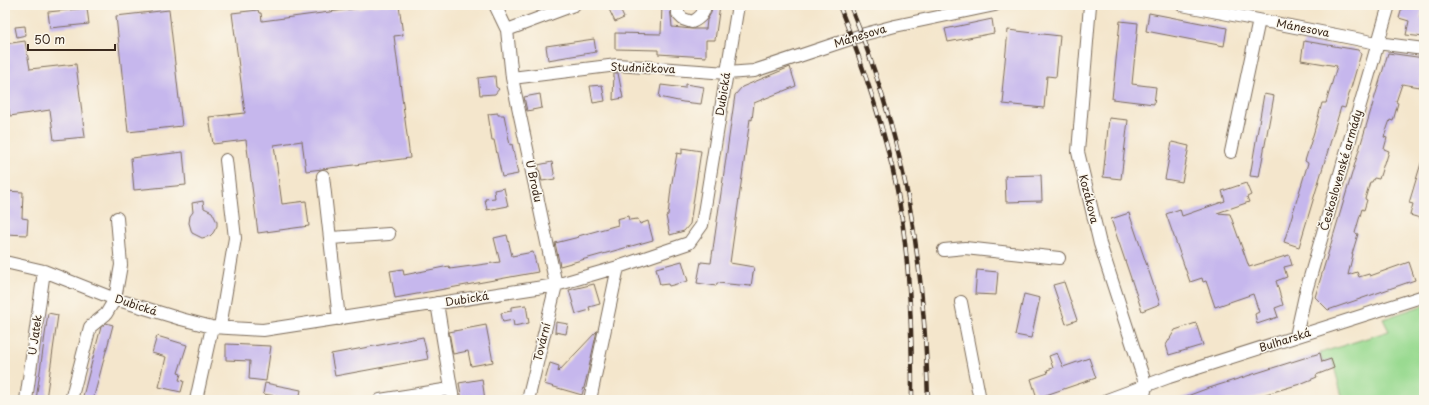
<svg xmlns="http://www.w3.org/2000/svg" width="1429" height="405" viewBox="0 0 1429 405" font-family="'Playpen Sans',sans-serif">
<rect width="100%" height="100%" fill="#fbf7ec"/>
<filter id="ink" filterUnits="userSpaceOnUse"><feTurbulence type="fractalNoise" baseFrequency=".025" numOctaves="2"/><feDisplacementMap in="SourceGraphic" scale="8" xChannelSelector="R" yChannelSelector="G"/><feConvolveMatrix kernelMatrix="1 2 1 2 8 2 1 2 1" color-interpolation-filters="sRGB"/></filter>
<filter id="wash" filterUnits="userSpaceOnUse"><feTurbulence type="fractalNoise" baseFrequency=".012" numOctaves="4" result="noise"/><feDisplacementMap in="SourceGraphic" scale="16" xChannelSelector="R" yChannelSelector="G"/><feGaussianBlur stdDeviation="0.9" result="paint"/><feColorMatrix in="noise" values="0 0 0 0 0 0 0 0 0 0 0 0 0 0 0 0 0 1.4 0 .05"/><feComposite in="paint" operator="in"/></filter>
<g filter="url(#wash)">
<rect width="100%" height="100%" fill="#f4e6cc"/>
<!-- green -->
<path fill="#9ada91" stroke="#6a8258" d="M1424,305V400H1343L1332,359L1322,362L1320,353L1389,331L1383,319Z"/>
<g id="blocks">
<!-- building -->
<path fill="#c6b7ed" d="M382,5H399L403,35L394,36L410,158L306,171L302,141L274,145L282,204L306,201L309,226L258,233L246,140L213,144L209,117L245,113L232,13L258,10L259,13H261L262,21Z
M607,5H618L624,18L615,22Z
M662,5H670L672,27L692,29H706L707,20L711,13L712,5H720L715,40H706V57L658,54V50L615,49V33L661,34Z
M1403,5H1423L1420,18L1424,19V37L1406,35L1409,21L1399,18Z
M87,8L89,24L50,28L48,12Z
M169,10L182,126L128,132L116,16Z
M1149,13L1227,28L1224,46L1146,31Z
M992,19L994,33L948,42L945,29Z
M1120,21L1138,23L1132,84L1156,87L1154,104L1112,99Z
M25,26L26,35L17,37L15,27Z
M1008,30L1060,36L1056,77L1047,76L1044,108L1003,104L1004,93H1002Z
M594,39L596,52L548,60L546,46Z
M25,41L30,69L76,64L85,137L54,140L50,110L10,116L5,89V44Z
M1304,41L1358,50L1361,54L1345,108L1341,107L1299,247L1284,242L1308,163L1305,161L1314,132L1322,103H1326L1337,66L1301,60Z
M1388,53L1424,58V76H1421L1420,87L1402,84L1396,102L1398,103L1393,121L1390,120L1384,137L1387,138L1384,149L1389,151L1386,161L1385,160L1379,179L1374,178L1372,182H1370L1365,199L1367,200L1364,210L1362,209L1355,233L1358,234L1352,254H1353L1348,275L1357,272L1359,277L1369,274L1370,276L1409,262L1415,280L1328,310L1315,297Z
M790,67L796,86L754,103L752,120L750,119L730,263L754,267L751,286L717,283L716,286L697,283L701,262L711,263L735,95L742,87Z
M614,73H618L623,98L613,100Z
M495,76L496,87L499,89L495,94L480,95L478,78Z
M685,84L704,87L701,104L683,102L659,97L661,85L685,88Z
M602,85L605,101L593,103L590,86Z
M540,94L542,108L527,111L524,97Z
M1264,94L1274,96L1259,177L1250,176Z
M498,113V115H504L510,145L512,144L518,174L502,177L494,140H492L488,114Z
M1109,118L1128,120L1121,179L1103,177Z
M1172,142L1189,146L1182,182L1165,179Z
M682,148L701,151L690,224L684,231L670,235L666,216L668,215L671,188L677,153L682,154Z
M183,152L186,185L134,190L131,158Z
M1422,160H1424V204L1420,218L1410,215L1413,204L1409,203Z
M552,162L555,179L542,181L538,165Z
M1041,175L1042,201L1006,202L1005,176Z
M1246,183L1251,195L1247,197L1249,202L1217,213L1230,214L1249,267L1289,255L1292,265L1284,267L1287,277L1276,281L1283,305L1275,308L1278,317L1257,324L1255,314L1259,312L1253,294L1215,307L1206,281L1203,282L1202,278L1190,282L1166,214L1180,209L1182,216L1225,201L1222,191Z
M504,188L508,206L487,210L485,199L495,198L494,190Z
M5,191L23,192L22,218L28,219L27,235L5,234Z
M203,201L204,208L212,212L217,222V226L213,233L210,236L202,238L192,233L189,223L190,216L193,212L192,203Z
M1129,213L1160,304L1142,311L1111,219Z
M628,216L629,220L638,219L640,224L648,221L653,240L560,266L555,243L579,237L578,236L618,225L617,219Z
M507,235L512,256L533,252L538,272L395,298L390,271L403,269L404,275L449,266L450,269L500,262L494,238Z
M682,261L688,281L669,286L668,284L660,285L656,268Z
M977,270L998,272L996,295L975,294Z
M1064,282L1077,320L1066,324L1053,285Z
M594,284L600,304L589,307L590,310L576,314L569,290Z
M1024,294L1040,298L1031,338L1015,335Z
M526,305L529,323L514,326L513,320L503,322L501,313L511,311V307Z
M48,313L58,315L47,392L46,400H36Z
M556,322L568,324L566,334L555,332Z
M106,323L113,325L93,400H82L101,327Z
M1196,323L1203,345L1169,355L1166,345L1175,330Z
M486,325L493,362L471,366L468,351L453,354L449,332Z
M597,331L587,376L582,395L544,384L550,363L559,366L558,372Z
M157,336L187,345L178,373L181,374L179,380L184,381L181,392L159,387L166,357L152,353Z
M423,337L428,359L335,376L331,354Z
M226,344L271,346L266,381L249,379L250,361L226,360Z
M1057,353L1063,367L1089,358L1096,378L1037,398L1031,379L1048,373L1047,370L1053,368L1049,356Z
M1320,353L1322,362L1331,359L1334,368L1316,375L1317,377L1300,384L1246,400H1179V399L1206,389Z
M482,379L485,400H462L459,383Z
M265,383L301,390L299,400L263,394Z"/>
</g>
</g>
<g filter="url(#ink)">
<use href="#blocks" fill-opacity="0" stroke="#7c6c5b" stroke-width="1"/>
<g fill="none" stroke-linecap="round" stroke-linejoin="round">
<!-- minor casing -->
<g stroke="#7c6c5b" stroke-width="14">
<path id="minor" d="M495,5L507,30L512,78L556,285L528,400
M678,5V14L683,19L692,22C700,18 704,14 705,5
M1090,5L1078,152L1100,244L1146,386
M1182,5L1377,43L1424,49
M507,30L574,5
M512,78L617,65L727,73L754,71L865,34L895,26L995,5
M1231,152L1259,20
M323,176L339,319
M331,238L389,234
M944,250L965,248L1059,258
M5,262L44,271L115,299L181,319L212,327L263,330L556,285L618,267L689,243L702,225L738,5
M961,302L980,400
M437,303L453,400
M220,327L235,238L226,160
M1296,336L1306,291L1389,5
M26,400L44,271
M71,400L90,327L106,314L115,299L121,265L117,218
M196,400L212,327
M380,400L450,389
M590,400L618,267
M1107,400L1169,377L1424,296
M1143,400L1146,386"/>
</g>
<!-- minor -->
<use href="#minor" stroke="#fff" stroke-width="12"/>
<!-- rail casing -->
<g stroke="#3b2a1e" stroke-width="4.5">
<path id="rail" d="M839,5C863,65 884,126 897,189C910,259 912,329 912,400
M850,5C874,64 893,125 906,187C920,257 926,329 928,400"/>
</g>
<!-- rail -->
<use href="#rail" stroke="#fbf7ec" stroke-width="3" stroke-dasharray="9" stroke-linecap="butt"/>
</g>
</g>
<g text-anchor="middle" stroke-width="3" stroke-linejoin="round" paint-order="stroke">
<!-- street labels -->
<g font-size="11" fill="#3b2a1e" stroke="#fbf7ec">
<text transform="translate(1303 28) rotate(11)" y="4">Mánesova</text>
<text transform="translate(860 36) rotate(-17)" y="4">Mánesova</text>
<text transform="translate(643 68) rotate(2)" y="4">Studničkova</text>
<text transform="translate(723 94) rotate(-81)" y="4">Dubická</text>
<text transform="translate(1341 170) rotate(-74)" y="4">Československé armády</text>
<text transform="translate(534 181) rotate(78)" y="4">U Brodu</text>
<text transform="translate(1089 199) rotate(76)" y="4">Kozákova</text>
<text transform="translate(467 299) rotate(-9)" y="4">Dubická</text>
<text transform="translate(136 305) rotate(18)" y="4">Dubická</text>
<text transform="translate(35 335) rotate(-82)" y="4">U Jatek</text>
<text transform="translate(1285 340) rotate(-18)" y="4">Bulharská</text>
<text transform="translate(542 342) rotate(-76)" y="4">Tovární</text>
</g>
</g>
<!-- margin -->
<rect width="1429" height="405" fill="none" stroke="#fbf7ec" stroke-width="20"/>
<!-- scale -->
<path d="M28 44v6h87v-6" fill="none" stroke="#3b2a1e" stroke-width="2"/>
<text x="34" y="44" font-size="12" fill="#3b2a1e" stroke="#fbf7ec" stroke-width="3" paint-order="stroke">50 m</text>
</svg>
